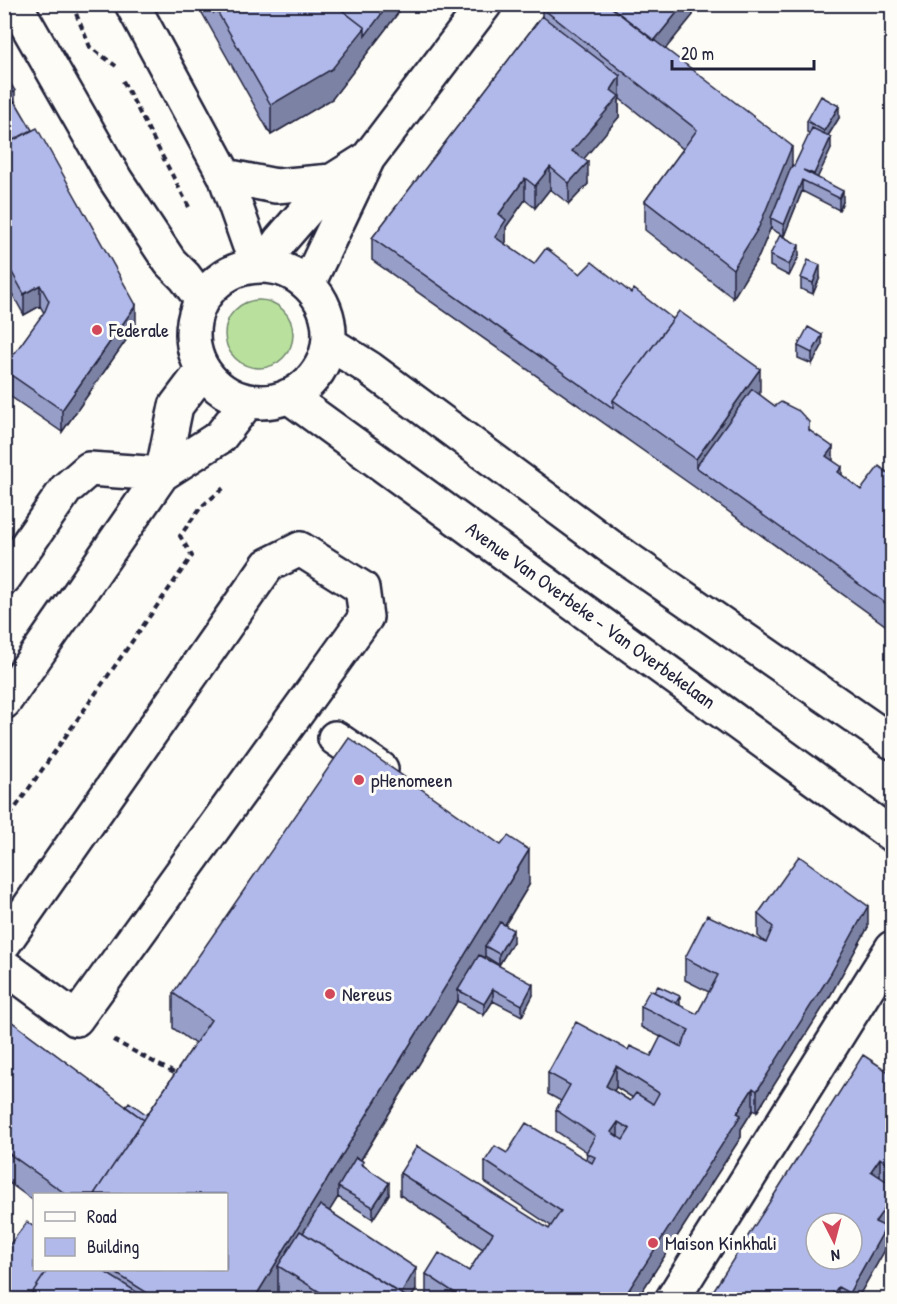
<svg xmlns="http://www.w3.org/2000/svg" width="897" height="1304" viewBox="0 0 897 1304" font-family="'Patrick Hand',sans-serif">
<rect width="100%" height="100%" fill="#fdfcf7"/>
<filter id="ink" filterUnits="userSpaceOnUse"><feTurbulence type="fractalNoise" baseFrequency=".0167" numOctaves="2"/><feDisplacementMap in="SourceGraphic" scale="12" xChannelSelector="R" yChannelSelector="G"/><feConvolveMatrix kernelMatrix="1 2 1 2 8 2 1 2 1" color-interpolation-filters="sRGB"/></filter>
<g filter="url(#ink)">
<!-- green -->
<path fill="#b9e19d" stroke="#6e826c" stroke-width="1.5" d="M225 334a34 34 0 1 1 68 0a34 34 0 1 1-68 0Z"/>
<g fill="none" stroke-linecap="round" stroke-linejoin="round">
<!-- minor casing -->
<g stroke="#22223b" stroke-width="38">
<path id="minor" d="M15,4L115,179L170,262L185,277L202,300
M132,4L225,176L249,244L263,265
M225,176L276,186L332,181
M263,265L280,241L332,181L367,159
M193 334a68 68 0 1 1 136 0a68 68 0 1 1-136 0Z
M308,284L368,158L485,4
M329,343L369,368L612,548L892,742
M288,396L892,835
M4,578L66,489L89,469L162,474L220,437L248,401
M4,702L162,474L176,406L203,370
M335,738L381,769
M4,943L268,565L300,549L362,588L366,617L76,1019L4,966
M672,1300L892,948"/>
</g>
<!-- path -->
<path stroke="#22223b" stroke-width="4" stroke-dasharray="6 4.5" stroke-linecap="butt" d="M72,4L90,47L116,66
M123,81L189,207
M4,824L192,556L180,536L201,507L226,486
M113,1040L178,1075"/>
<!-- minor -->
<use href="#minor" stroke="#fdfcf7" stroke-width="33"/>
</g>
<!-- wall -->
<path fill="#979fc9" stroke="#22223b" stroke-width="1.5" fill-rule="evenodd" d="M197,4H405L332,99L271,135Z
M693,4V15L665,49L792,165L794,166L810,134L807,132V121L839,118L828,136L831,149L817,178L843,202L839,210L802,191L784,236L771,229V227L759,256L733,298L645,230V201L683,149L620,99L619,100V117L583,159L588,184L569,204L550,189L535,208L525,200L506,227V242L504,244L534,264L580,274L760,396L809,430L833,461L842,475L861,490L892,476V630L696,488L372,260V238L542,16V8Z
M4,72L15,101L136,326L62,432L4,392V368L44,313L40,306L24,315L4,279Z
M892,250V291L887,289V259Z
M770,255L799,256L789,276L770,266Z
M820,277L813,294L801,289V278Z
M798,346H822L812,364L798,358Z
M529,885L505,925L513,942L499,965L485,956L484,958L533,995L522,1016L493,1001L484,1015L458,1001V1000L361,1160L364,1166L389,1194L373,1219L338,1197L329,1211L416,1290L410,1299H285L278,1295L275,1299H4V1252L34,1269H226V1194H34V1201L4,1179V1016L126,1107L147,1115L195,1044L173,1028V993Z
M758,914L868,927L830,996L757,1112L753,1110L741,1129V1137L637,1299H431L426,1296V1274L469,1271L483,1249L400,1195V1173L549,1229L551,1226L485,1182V1161L507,1153L586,1160L587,1152L556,1131V1110L561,1101L548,1094V1073L628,1050L651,1056L661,1037L641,1027V1006H680L697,1014L709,992L685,980V958L766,943L758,936ZM616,1087L633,1098L630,1101L614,1091Z
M892,1074V1236L886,1232V1248L857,1299H708Z"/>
<!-- shaded-wall -->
<path fill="#7b82a4" stroke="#22223b" stroke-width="1.5" d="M389,4H405L332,99L271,135V105L365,28Z
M684,4H693V15L650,68V46Z
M620,76V98L619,100V117L572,173V151Z
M15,91V112L4,118V97Z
M839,106V118L824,142V131Z
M831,137V149L814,185V174Z
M792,146V176L771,218V227L759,256L733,298V269Z
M588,162V184L569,204V183Z
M550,167V189L535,208V186Z
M525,178V200L506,227V242L495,259V237L499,214Z
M802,180V191L784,236V225Z
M843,191V202L839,210V198Z
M799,245V256L789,276V265Z
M820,265V277L813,294V283Z
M40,285V306L24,315V294Z
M136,305V326L62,432V410Z
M822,335V346L812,364V353Z
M760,369V399L696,467V459Z
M833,447V468L826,456Z
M842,467V488L838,472Z
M529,850V885L490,949L485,946V956L463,993L458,990V1000L343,1189L338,1187V1197L309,1244L278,1266V1295L275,1299H254Z
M868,906V927L830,996L757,1112V1091Z
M513,930V942L499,965V954Z
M533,984V995L522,1016V1005Z
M493,989V1001L484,1015V1004Z
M680,996V1007L672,1022V1011Z
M616,1066V1087L606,1107V1086Z
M753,1088V1110L741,1129V1137L637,1299H623Z
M618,1122V1143L611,1132Z
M880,1158V1180L871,1171Z
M389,1183V1194L373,1219V1207Z
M884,1209V1230L875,1222Z
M886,1227V1248L857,1299H849V1293Z
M416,1268V1290L410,1299H397Z
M838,1287V1299H829Z"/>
<!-- building -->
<path fill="#b0b9ea" stroke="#22223b" stroke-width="1.5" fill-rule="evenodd" d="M209,4H217L214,6V14Z
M217,4H334L365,28L332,69L271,105L214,6Z
M334,4H389L365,36V28Z
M544,4H607L792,146L759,227L733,269L645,201L697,130L542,8Z
M607,4H684L654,41Z
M542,16L620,76L611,90L619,96L572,151L588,162L569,183L550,167L535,186L525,178L499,214L506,220L495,237L534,264L546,248L580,274L592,262L631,293L634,289L673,319L613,400V408L372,238Z
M4,72L15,91L4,97Z
M821,96L839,106L824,131L807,121Z
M15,101L32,130L4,145V107Z
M37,128L136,305L62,410L4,370V368L45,311L49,301L40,285L24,294L4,258V145Z
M812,128L831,137L814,174L803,170L843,191L839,198L802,180L784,225L771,218L792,165L794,166Z
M780,235L799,245L789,265L770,255Z
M892,250V262L887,259Z
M808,260L820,265L813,283L801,278Z
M679,311L760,369L696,459L613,400Z
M808,327L822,335L812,353L798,346Z
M752,389L775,406L781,402L799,411L809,422V430L833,447L826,456L842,467L838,472L861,490L879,466L892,476V608L696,467Z
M349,738L501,845L508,836L529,850L254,1299H157L109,1269H226V1194H94L211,1020L173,993Z
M799,856L868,906L830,975L757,1091L753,1088L737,1113L741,1115L623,1299H464L426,1274L439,1253L469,1271L493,1233L400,1173L417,1146L549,1229L561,1211L485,1161L495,1146L507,1153L526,1123L592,1163L595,1157L586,1153L595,1136L556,1110L570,1085L548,1073L576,1022L628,1050L630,1046L651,1056L661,1036L681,1047L689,1030L641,1006L650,990L697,1014L718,975L685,958L707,915L766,943L773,927L758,914ZM616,1066L659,1093L653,1104L636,1093L630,1101L606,1086ZM618,1122L630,1129L623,1140L611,1132Z
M500,922L513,930L499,954L485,946Z
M479,955L533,984L522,1005L493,989L484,1004L458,990Z
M658,986L680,996L676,1003L654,992Z
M4,1016L144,1120L94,1194H66L4,1150Z
M863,1055L892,1074V1168L880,1158L871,1171L892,1185V1215L884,1209L875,1222L886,1227L849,1293L838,1287L829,1299L824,1298L823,1299H708ZM816,1223H852V1259H816Z
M129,1102L147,1115L144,1120L126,1107Z
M356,1157L364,1162L361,1164L389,1183L373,1207L338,1187Z
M320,1205L416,1268L401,1294L303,1233Z
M27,1222L34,1227V1269H48L28,1299H13L4,1294V1252Z
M300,1231L410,1299H331L278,1266Z
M48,1269H100L148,1299H28Z"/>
</g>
<!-- markers -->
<g fill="#d1495b" stroke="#fdfcf7" stroke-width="2">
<circle cx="97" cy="330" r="6"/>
<circle cx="359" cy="780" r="6"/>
<circle cx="330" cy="994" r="6"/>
<circle cx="653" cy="1243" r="6"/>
</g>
<g text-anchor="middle" stroke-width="6" stroke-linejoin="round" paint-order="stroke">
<!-- poi labels -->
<g font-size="20" fill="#22223b" stroke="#fdfcf7" text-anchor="start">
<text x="109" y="337">Federale</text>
<text x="371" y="787">pHenomeen</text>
<text x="342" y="1001">Nereus</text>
<text x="665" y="1250">Maison Kinkhali</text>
</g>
<!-- street labels -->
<g font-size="20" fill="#22223b" stroke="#fdfcf7">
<text transform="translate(591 615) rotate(36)" y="7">Avenue Van Overbeke - Van Overbekelaan</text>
</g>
</g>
<!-- margin -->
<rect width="897" height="1304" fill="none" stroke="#fdfcf7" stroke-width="24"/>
<rect x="12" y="12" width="873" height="1280" fill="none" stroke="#22223b" stroke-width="2" filter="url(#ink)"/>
<!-- legend -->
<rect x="33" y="1193" width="195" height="78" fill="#fdfcf7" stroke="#a5a5ac" stroke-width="1.5"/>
<rect x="45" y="1212" width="30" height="9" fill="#fdfcf7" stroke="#a5a5ac" stroke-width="1.5"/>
<text x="87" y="1223" font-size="18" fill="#22223b">Road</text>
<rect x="45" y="1238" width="30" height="18" fill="#b0b9ea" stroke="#a5a5ac" stroke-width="1.5"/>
<text x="87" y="1253" font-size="18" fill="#22223b">Building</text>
<!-- north arrow -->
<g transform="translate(834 1241) rotate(174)"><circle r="28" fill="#fdfcf7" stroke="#a5a5ac" stroke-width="1.5"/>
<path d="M0-4.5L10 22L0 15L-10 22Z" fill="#d1495b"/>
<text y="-9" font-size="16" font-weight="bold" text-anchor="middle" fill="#22223b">N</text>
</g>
<!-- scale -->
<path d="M672 60v9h142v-9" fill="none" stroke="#22223b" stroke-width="3"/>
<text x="681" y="60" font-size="18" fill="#22223b" stroke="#fdfcf7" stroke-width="4.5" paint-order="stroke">20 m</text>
</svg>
